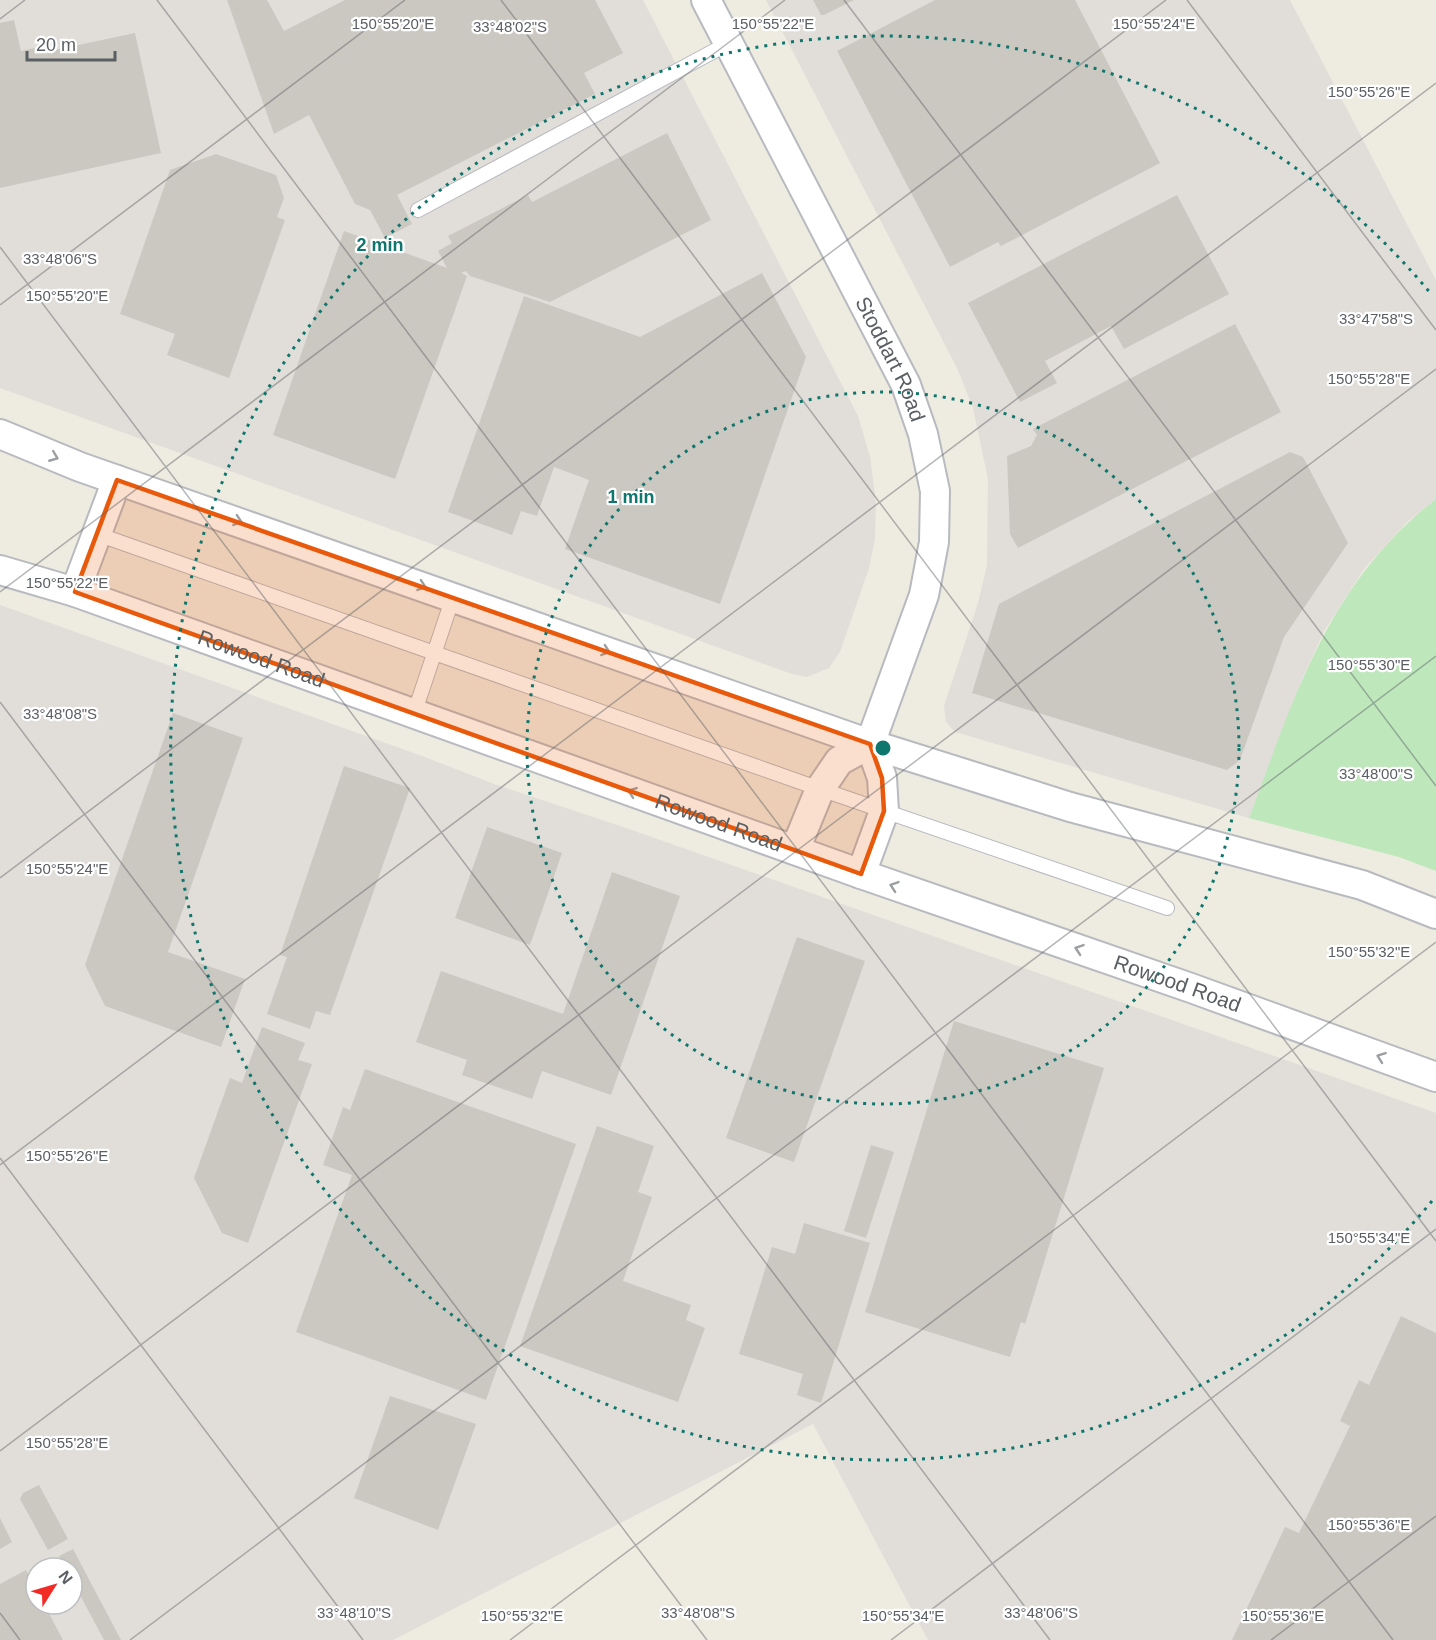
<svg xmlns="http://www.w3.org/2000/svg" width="1436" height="1640" viewBox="0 0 1436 1640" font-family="Arial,sans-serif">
<rect width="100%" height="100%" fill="#eeebe1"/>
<!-- industrial -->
<path fill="#e1ded9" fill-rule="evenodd" d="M0,0H643L858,416L870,457L876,502L875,539L869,568L840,652L829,668L807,677L792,674L0,388Z
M766,0H1290L1436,280V499L1407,522L1364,569L1324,631L1302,679L1249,818L955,732L946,722L944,706L978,603L987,565L988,479L973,408L957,368Z
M0,605L422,756L497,785L626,828L1436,1113V1640H928L813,1424L393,1640H0ZM36,1568H72V1604H36Z"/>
<!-- green -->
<path fill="#bee7bc" d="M1436,499V871L1399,857L1249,818C1295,696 1328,583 1436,499Z"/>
<!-- building -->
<path fill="#cbc7c1" d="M227,0H267L284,31L345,0H595L623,53L584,73L595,94L397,195L412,224L385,238L370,210L355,204L309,115L274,134Z
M813,0H854L824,15H821Z
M935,0H1075L1160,163L1001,246L998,242L950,267L837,51Z
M14,20L21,51L35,48L36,54L135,33L161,153L0,188V23Z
M667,133L711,220L550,302L470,276L466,271L461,273L467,276L395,479L273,435L344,231L447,268L438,251L452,243L448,236L528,195L532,202Z
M216,154L276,175L284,198L277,217L285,220L229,378L167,355L175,334L120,314L170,170Z
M1177,195L1229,294L1124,349L1111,326L1045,361L1057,383L1020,402L968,303Z
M762,273L806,357L720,604L565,549L589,480L554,467L537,516L521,511L512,535L448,512L524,296L640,337Z
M1235,324L1281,412L1018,548L1010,534L1007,456L1031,446L1037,435L1033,429Z
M1290,452L1303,457L1348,543L1284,637L1240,760L1227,770L972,693L999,604Z
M173,713L243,738L168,952L245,979L221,1047L105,1006L85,965Z
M344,766L410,788L330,1015L316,1011L310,1029L267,1014L287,957L280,955Z
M487,827L562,853L530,945L455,918Z
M612,872L680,896L611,1095L542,1071L532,1099L462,1075L467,1060L416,1042L441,971L563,1014Z
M797,937L865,961L794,1162L726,1138Z
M954,1021L1104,1068L1025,1324L1021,1322L1010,1357L865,1312Z
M262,1027L305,1043L298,1060L312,1064L248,1243L222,1233L194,1178L230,1078L242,1083Z
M365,1069L576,1144L486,1400L296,1332L352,1175L323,1165L343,1107L350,1110Z
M597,1126L654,1146L638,1192L652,1197L623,1281L691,1305L686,1320L705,1328L678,1402L520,1346Z
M871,1145L894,1152L866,1238L844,1231Z
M804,1223L870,1243L821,1403L797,1395L803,1374L739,1354L772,1247L795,1254Z
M1401,1316L1436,1333V1640H1232L1285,1527L1299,1533L1350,1426L1340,1421L1359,1380L1369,1385Z
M390,1396L476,1424L438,1530L354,1498Z
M39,1485L68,1539L48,1550L20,1499L23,1493Z
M0,1518L12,1542L0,1549Z
M73,1549L121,1640H104L72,1580V1568H66L59,1556Z
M26,1570L36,1589V1604H44L63,1640H0V1584Z"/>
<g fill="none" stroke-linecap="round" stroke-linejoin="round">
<!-- service casing -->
<g stroke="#b7babf" stroke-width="16">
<path id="service" d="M418,210L729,43
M97,534L820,789L1167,908
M414,714L453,597"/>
</g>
<!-- minor casing -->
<g stroke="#b7babf" stroke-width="32">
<g id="minor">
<path id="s1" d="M706,0L906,385L923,434L935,491L934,542L924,595L870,744L882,778L884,811L861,874"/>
<path d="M0,434L80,467L870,744L1070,807L1362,885L1436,914"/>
<path id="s2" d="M0,570L75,592L861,874L1191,988L1436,1077"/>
<path d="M75,592L117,480"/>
<path d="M795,850L820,789L839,761L870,744"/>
</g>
</g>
<!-- service -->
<use href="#service" stroke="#fff" stroke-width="14"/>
<!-- minor -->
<use href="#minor" stroke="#fff" stroke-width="28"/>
</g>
<!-- one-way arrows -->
<defs><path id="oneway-chevron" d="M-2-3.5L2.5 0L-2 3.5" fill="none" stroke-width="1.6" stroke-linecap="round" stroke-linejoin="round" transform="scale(1.5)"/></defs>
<g stroke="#9c9fa1">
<use href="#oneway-chevron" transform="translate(54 457) rotate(22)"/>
<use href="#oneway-chevron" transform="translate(238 521) rotate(19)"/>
<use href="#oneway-chevron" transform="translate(422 586) rotate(19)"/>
<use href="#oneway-chevron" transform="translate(606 651) rotate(19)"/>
<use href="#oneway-chevron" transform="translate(632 792) rotate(-160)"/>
<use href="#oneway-chevron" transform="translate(894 886) rotate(-161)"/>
<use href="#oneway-chevron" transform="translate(1079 949) rotate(-161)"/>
<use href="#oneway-chevron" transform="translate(1381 1057) rotate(-160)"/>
</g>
<!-- marked area -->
<path fill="#e8590c" fill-opacity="0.2" stroke="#e8590c" stroke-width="4.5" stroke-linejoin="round" d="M117,480L870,744L882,778L884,811L861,874L75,592Z"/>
<!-- ticks -->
<path fill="none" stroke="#5a5f63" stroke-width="1.5" stroke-opacity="0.45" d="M157,0L1393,1640M501,0L1436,1241M844,0L1436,786M1187,0L1436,330M0,19L25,0M0,247L1050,1640M0,305L405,0M0,592L785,0M0,702L707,1640M0,878L1166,0M0,1158L363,1640M0,1165L1436,83M0,1451L1436,369M0,1613L20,1640M130,1640L1436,656M510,1640L1436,942M891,1640L1436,1229M1271,1640L1436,1516"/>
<!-- distance rings -->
<g fill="none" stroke="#0f766e" stroke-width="3" stroke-dasharray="3 6">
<circle cx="883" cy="748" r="356"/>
<path d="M1432 1201A712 712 0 1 1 1432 295"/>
</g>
<g text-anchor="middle" stroke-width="4.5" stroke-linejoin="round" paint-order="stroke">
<!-- street labels -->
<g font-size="21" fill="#5a5f63" stroke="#fff">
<text dy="7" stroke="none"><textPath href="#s1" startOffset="404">Stoddart Road</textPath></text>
<text dy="7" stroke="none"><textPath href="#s2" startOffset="276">Rowood Road</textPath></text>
<text dy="7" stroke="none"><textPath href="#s2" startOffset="762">Rowood Road</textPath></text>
<text dy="7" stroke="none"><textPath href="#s2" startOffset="1248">Rowood Road</textPath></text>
</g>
</g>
<g font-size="15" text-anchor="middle" fill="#5a5f63" stroke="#fff" stroke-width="4.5" stroke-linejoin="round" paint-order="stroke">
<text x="393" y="29">150°55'20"E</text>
<text x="773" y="29">150°55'22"E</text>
<text x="1154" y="29">150°55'24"E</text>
<text x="510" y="32">33°48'02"S</text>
<text x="1369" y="97">150°55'26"E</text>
<text x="60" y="264">33°48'06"S</text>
<text x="67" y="301">150°55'20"E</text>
<text x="1376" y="324">33°47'58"S</text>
<text x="1369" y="384">150°55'28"E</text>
<text x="67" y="588">150°55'22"E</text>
<text x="1369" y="670">150°55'30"E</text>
<text x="60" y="719">33°48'08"S</text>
<text x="1376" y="779">33°48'00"S</text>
<text x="67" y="874">150°55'24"E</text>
<text x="1369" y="957">150°55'32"E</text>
<text x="67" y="1161">150°55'26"E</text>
<text x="1369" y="1243">150°55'34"E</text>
<text x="67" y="1448">150°55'28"E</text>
<text x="1369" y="1530">150°55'36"E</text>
<text x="354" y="1618">33°48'10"S</text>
<text x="698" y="1618">33°48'08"S</text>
<text x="1041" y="1618">33°48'06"S</text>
<text x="522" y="1621">150°55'32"E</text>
<text x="903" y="1621">150°55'34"E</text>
<text x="1283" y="1621">150°55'36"E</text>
</g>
<circle cx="883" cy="748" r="9" fill="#0f766e" stroke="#fff" stroke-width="3"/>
<g font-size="18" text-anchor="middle" font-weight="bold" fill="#0f766e" stroke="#fff" stroke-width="4.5" stroke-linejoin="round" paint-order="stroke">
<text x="380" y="251">2 min</text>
<text x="631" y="503">1 min</text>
</g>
<!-- north arrow -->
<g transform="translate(54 1586) rotate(53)"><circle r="28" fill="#ffffff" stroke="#bdbfc1" stroke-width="1.5"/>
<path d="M0-4.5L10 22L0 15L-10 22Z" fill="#f22c24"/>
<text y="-9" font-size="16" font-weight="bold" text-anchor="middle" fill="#5a5f63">N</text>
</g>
<!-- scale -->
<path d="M27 51v9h88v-9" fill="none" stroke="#5a5f63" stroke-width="3"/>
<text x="36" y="51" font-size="18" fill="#5a5f63" stroke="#ffffff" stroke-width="4.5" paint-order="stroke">20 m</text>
</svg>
